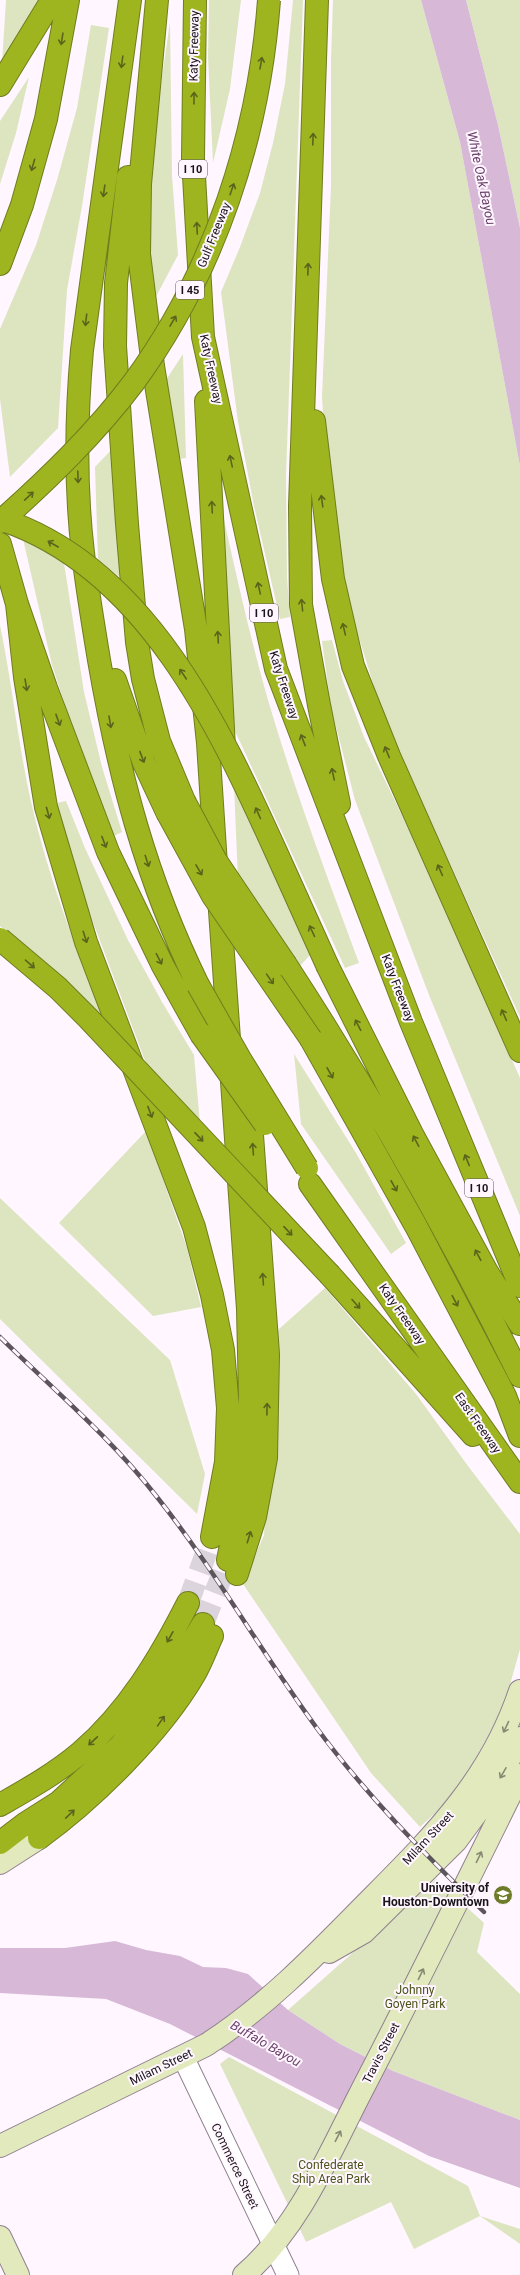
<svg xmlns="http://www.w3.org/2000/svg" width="520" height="2275" viewBox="0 0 520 2275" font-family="Roboto,sans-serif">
<rect width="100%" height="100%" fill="#fff6ff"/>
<!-- green -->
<path fill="#dce5c0" d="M6,0H39L2,63Z
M209,0H241L230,89L213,163L208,56Z
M293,0H303L286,476L287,578L290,617L280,619L254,506L238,422L221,292L240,247L260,193L273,143L285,84Z
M333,0H421L460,142L520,466V1017L384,719L349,605L332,527L325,448L322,397L331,186V60Z
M466,0H520V228L498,125Z
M170,22L172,176L178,255L150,308L147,181Z
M91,25L109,28L82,206L67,290L58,428L10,477L0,399V329L36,245L57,180L77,108Z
M29,77L16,133L0,184V121Z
M183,354L186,458L179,459L164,383Z
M112,449L122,579L98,559L95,467Z
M215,480C232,554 247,628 268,700C294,789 327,876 359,963L345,968L228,716Z
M23,539L64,563L84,692L102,767L122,832L114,836L80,750L52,665Z
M0,625C12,683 18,743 31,802C48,877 76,949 104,1021L0,926Z
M332,640L343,681L364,737L413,838L520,1078V1216L429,995L355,800L331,707L322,641Z
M234,786L312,953L298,968L238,880Z
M66,801L85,848L128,940L162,1002L194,1055L200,1124L147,1066L75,874L57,803Z
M294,1054L356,1153L406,1243L391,1254L301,1124Z
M146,1131L187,1248L201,1307L153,1316L59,1223Z
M0,1198L170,1360L205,1474L197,1514L0,1319Z
M325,1288L416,1394L468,1466L520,1534V1649L504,1706L457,1793L420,1827L371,1773L243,1584L264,1535L274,1344L279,1329Z
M436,1879L484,1923L477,1952L520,1994V2120L393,2071L340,2044L288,2010Z
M229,2057L468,2186L480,2216L520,2229V2244L480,2216L414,2249L391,2202L306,2242L220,2064Z"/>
<!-- water -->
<path fill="#d7b9d7" d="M421,0H466L498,125L520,228V466L460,142Z
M115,1941L146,1950L180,1956L203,1967L226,1968L248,1974L288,2010L340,2044L393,2071L520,2120V2188L429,2156L170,2024L106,1999L0,1993V1948H65Z"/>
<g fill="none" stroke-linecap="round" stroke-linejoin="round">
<!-- motorway-tunnel -->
<path stroke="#dcd4dc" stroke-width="22" stroke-dasharray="22 11" stroke-linecap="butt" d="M188,1603L212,1537
M203,1624L228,1560"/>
<!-- tertiary casing -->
<g stroke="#8f818f" stroke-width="23">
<path id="tertiary" d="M183,2057L288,2275"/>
</g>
<!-- secondary casing -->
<g stroke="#8f818f" stroke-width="24">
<path id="secondary" d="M0,1863L39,1838
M329,1952L364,1932L456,1841L492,1792L520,1738
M0,2146L206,2045C264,2008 313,1958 361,1909C428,1841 489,1784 520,1691
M0,2237L18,2275
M244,2275C298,2229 330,2152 362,2090C416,1986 468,1880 520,1775"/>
</g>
<!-- motorway casing -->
<g stroke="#707d1e" stroke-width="24">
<path id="motorway" d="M130,0L82,350C76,417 75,485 83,553C87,588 93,624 99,660C119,776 146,879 198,985
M157,0L140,184L139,254L153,366L196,629L208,743L216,865
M195,0L193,158L203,337L276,669L411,1022L520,1286
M317,0L300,506L301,605L319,705L339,804
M0,85L52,0
M128,177L116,283L115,346L127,524L137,642L143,679L159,741L184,801
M0,264L22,205L46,119L68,0
M206,401L224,748
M314,421L333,579L353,666L389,756L520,1051
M0,544L17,604L46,688L108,852L163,966L201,1034
M17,604L25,677L46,807L86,942L194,1227L212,1295L223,1350L228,1408L226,1462L212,1537
M115,680L144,763L167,812
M219,897L248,1309L250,1398L246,1472L228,1560
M286,965C372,1097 450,1234 520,1376
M328,967L412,1134L487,1272L520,1324
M311,1039L416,1226L505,1396L520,1436
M310,1184L520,1482
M330,1275L473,1435
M237,1574L255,1517L266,1458L268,1354L249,1094
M0,1805C28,1789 55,1774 80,1753C128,1712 160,1658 188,1603
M39,1838C93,1799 160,1733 194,1675C201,1663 206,1649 212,1636
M0,1843L26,1823L59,1802L121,1745L162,1691L203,1624"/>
</g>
<!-- tertiary -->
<use href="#tertiary" stroke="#fff" stroke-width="21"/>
<!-- secondary -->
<use href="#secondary" stroke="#e2e9bc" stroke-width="22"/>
<!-- motorway -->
<use href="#motorway" stroke="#9fb520" stroke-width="22"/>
<!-- rail casing -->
<g stroke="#5c565c" stroke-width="4.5">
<path id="rail" d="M0,1337C53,1389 111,1438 157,1497C215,1570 261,1652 316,1727C365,1794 426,1855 484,1912"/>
</g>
<!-- rail -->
<use href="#rail" stroke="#fff6ff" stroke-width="3" stroke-dasharray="9" stroke-linecap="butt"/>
<!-- motorway-bridge casing -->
<g stroke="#707d1e" stroke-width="24" stroke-linecap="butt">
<path id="motorway-bridge" d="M0,519C145,566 219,726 277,854C294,892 311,929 328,967
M0,522C48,479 95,434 134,382C215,271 259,136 269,0
M184,801L216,861L286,965
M167,812L213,896L311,1039
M0,939L58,988L88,1018L330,1275
M198,985L240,1059L307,1168
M201,1034L265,1124"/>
</g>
<!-- motorway-bridge -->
<use href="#motorway-bridge" stroke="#9fb520" stroke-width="22"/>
</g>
<!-- one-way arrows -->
<defs><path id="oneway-shaft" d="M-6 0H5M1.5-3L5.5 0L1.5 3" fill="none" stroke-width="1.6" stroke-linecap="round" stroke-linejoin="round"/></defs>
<g stroke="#5c641c">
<use href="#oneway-shaft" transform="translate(62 39) rotate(99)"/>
<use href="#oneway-shaft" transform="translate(122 62) rotate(98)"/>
<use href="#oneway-shaft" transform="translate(261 63) rotate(-80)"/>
<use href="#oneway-shaft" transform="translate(194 98) rotate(-89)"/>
<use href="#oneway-shaft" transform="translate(313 139) rotate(-88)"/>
<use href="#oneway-shaft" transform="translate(33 165) rotate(106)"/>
<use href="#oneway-shaft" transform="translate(232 189) rotate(-71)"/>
<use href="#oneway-shaft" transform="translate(104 191) rotate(98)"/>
<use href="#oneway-shaft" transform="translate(197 228) rotate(-93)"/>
<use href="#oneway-shaft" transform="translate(308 269) rotate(-88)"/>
<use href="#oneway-shaft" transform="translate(86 320) rotate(97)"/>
<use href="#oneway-shaft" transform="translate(173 321) rotate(-60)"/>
<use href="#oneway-shaft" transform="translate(231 461) rotate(-102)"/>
<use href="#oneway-shaft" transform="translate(78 477) rotate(88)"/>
<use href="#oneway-shaft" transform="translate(29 496) rotate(-43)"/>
<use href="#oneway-shaft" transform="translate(322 501) rotate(-98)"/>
<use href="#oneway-shaft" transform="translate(212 507) rotate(-93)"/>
<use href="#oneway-shaft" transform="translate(53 544) rotate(-150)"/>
<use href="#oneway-shaft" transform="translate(259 588) rotate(-102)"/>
<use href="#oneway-shaft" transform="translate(302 605) rotate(-96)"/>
<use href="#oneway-shaft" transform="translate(344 629) rotate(-103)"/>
<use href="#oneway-shaft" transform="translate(218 637) rotate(-93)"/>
<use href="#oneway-shaft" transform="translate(183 674) rotate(-124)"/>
<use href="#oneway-shaft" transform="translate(26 685) rotate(81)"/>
<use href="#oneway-shaft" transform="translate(58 720) rotate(70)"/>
<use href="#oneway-shaft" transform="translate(110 722) rotate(80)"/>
<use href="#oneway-shaft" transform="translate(303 740) rotate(-111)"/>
<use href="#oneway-shaft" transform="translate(387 752) rotate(-112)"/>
<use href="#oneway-shaft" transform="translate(142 757) rotate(69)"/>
<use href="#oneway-shaft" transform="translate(333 774) rotate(-102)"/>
<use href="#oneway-shaft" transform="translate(48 813) rotate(75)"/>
<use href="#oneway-shaft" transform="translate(258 813) rotate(-114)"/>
<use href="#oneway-shaft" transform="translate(104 842) rotate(69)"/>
<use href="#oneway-shaft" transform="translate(147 861) rotate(72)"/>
<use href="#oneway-shaft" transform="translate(199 870) rotate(60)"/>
<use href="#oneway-shaft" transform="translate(440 870) rotate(-114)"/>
<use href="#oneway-shaft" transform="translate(312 931) rotate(-115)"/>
<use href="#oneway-shaft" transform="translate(85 937) rotate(72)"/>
<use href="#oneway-shaft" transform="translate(159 959) rotate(63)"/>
<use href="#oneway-shaft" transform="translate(30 964) rotate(41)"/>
<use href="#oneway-shaft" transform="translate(270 979) rotate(55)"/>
<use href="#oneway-shaft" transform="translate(504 1015) rotate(-114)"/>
<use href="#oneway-shaft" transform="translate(358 1025) rotate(-117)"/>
<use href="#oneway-shaft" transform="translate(330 1073) rotate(61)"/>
<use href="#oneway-shaft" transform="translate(150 1112) rotate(69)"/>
<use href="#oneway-shaft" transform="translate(199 1137) rotate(47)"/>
<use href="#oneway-shaft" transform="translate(416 1141) rotate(-118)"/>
<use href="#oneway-shaft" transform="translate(253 1149) rotate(-94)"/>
<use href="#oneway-shaft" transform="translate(467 1160) rotate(-112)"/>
<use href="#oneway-shaft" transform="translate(394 1186) rotate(61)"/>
<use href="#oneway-shaft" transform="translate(288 1231) rotate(47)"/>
<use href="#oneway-shaft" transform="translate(478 1255) rotate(-118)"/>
<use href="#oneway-shaft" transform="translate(263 1279) rotate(-94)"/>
<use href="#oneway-shaft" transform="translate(455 1301) rotate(62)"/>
<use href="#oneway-shaft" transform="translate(356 1304) rotate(48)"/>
<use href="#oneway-shaft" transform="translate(267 1409) rotate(-89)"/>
<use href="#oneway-shaft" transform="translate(249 1537) rotate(-73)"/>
<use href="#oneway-shaft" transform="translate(170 1637) rotate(119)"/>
<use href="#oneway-shaft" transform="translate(161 1721) rotate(-55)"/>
<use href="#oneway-shaft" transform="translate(93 1741) rotate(137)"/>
<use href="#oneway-shaft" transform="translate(70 1814) rotate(-44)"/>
</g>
<g stroke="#888973">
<use href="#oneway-shaft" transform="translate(506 1727) rotate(115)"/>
<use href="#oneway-shaft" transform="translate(503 1773) rotate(120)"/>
<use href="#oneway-shaft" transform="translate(479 1857) rotate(-64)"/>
<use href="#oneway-shaft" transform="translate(421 1974) rotate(-64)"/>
<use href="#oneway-shaft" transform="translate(338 2136) rotate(-63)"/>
</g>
<!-- icons -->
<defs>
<g id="university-disc" transform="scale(1)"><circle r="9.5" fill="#6e7c29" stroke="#fff6ff"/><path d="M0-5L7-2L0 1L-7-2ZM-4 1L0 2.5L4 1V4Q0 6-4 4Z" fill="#fff"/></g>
</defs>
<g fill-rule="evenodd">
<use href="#university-disc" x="503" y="1895"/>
</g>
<g text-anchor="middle" stroke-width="4" stroke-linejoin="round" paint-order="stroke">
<!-- shield labels -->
<g fill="#fff6ff" stroke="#5e585e" stroke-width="1">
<rect x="179" y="160" width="28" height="18" rx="3"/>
<rect x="176" y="281" width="28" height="18" rx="3"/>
<rect x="250" y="604" width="28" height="18" rx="3"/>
<rect x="465" y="1179" width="28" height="18" rx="3"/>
</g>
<g font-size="11" font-weight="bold" fill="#191419">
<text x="193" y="173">I 10</text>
<text x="190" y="294">I 45</text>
<text x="264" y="617">I 10</text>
<text x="479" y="1192">I 10</text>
</g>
<!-- street labels -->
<g font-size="12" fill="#191419" stroke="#fff6ff">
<text transform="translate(194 46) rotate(-89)" y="4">Katy Freeway</text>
<text transform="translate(214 235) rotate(-68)" y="4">Gulf Freeway</text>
<text transform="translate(211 369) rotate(78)" y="4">Katy Freeway</text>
<text transform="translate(284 685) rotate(72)" y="4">Katy Freeway</text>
<text transform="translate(398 988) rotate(69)" y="4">Katy Freeway</text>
<text transform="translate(402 1314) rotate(55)" y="4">Katy Freeway</text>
<text transform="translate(478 1423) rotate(55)" y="4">East Freeway</text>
<text transform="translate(428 1838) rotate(-47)" y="4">Milam Street</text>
<text transform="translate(381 2053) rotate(-63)" y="4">Travis Street</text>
<text transform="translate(161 2067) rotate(-26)" y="4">Milam Street</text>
<text transform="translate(235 2166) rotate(64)" y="4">Commerce Street</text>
</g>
<!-- poi labels -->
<g font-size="12" font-weight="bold" fill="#191419" stroke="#fff6ff" text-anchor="end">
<text x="489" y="1892">University of<tspan x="489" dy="14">Houston-Downtown</tspan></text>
</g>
<!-- park labels -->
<g font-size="12" fill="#4a5419" stroke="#fff6ff">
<text x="415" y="1994">Johnny<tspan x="415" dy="14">Goyen Park</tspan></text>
<text x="331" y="2169">Confederate<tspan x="331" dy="14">Ship Area Park</tspan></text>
</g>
<!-- water labels -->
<g font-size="13" font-style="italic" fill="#694069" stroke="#fff6ff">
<text transform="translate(482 178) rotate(78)" y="5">White Oak Bayou</text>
<text transform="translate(266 2043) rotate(30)" y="5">Buffalo Bayou</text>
</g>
</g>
</svg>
